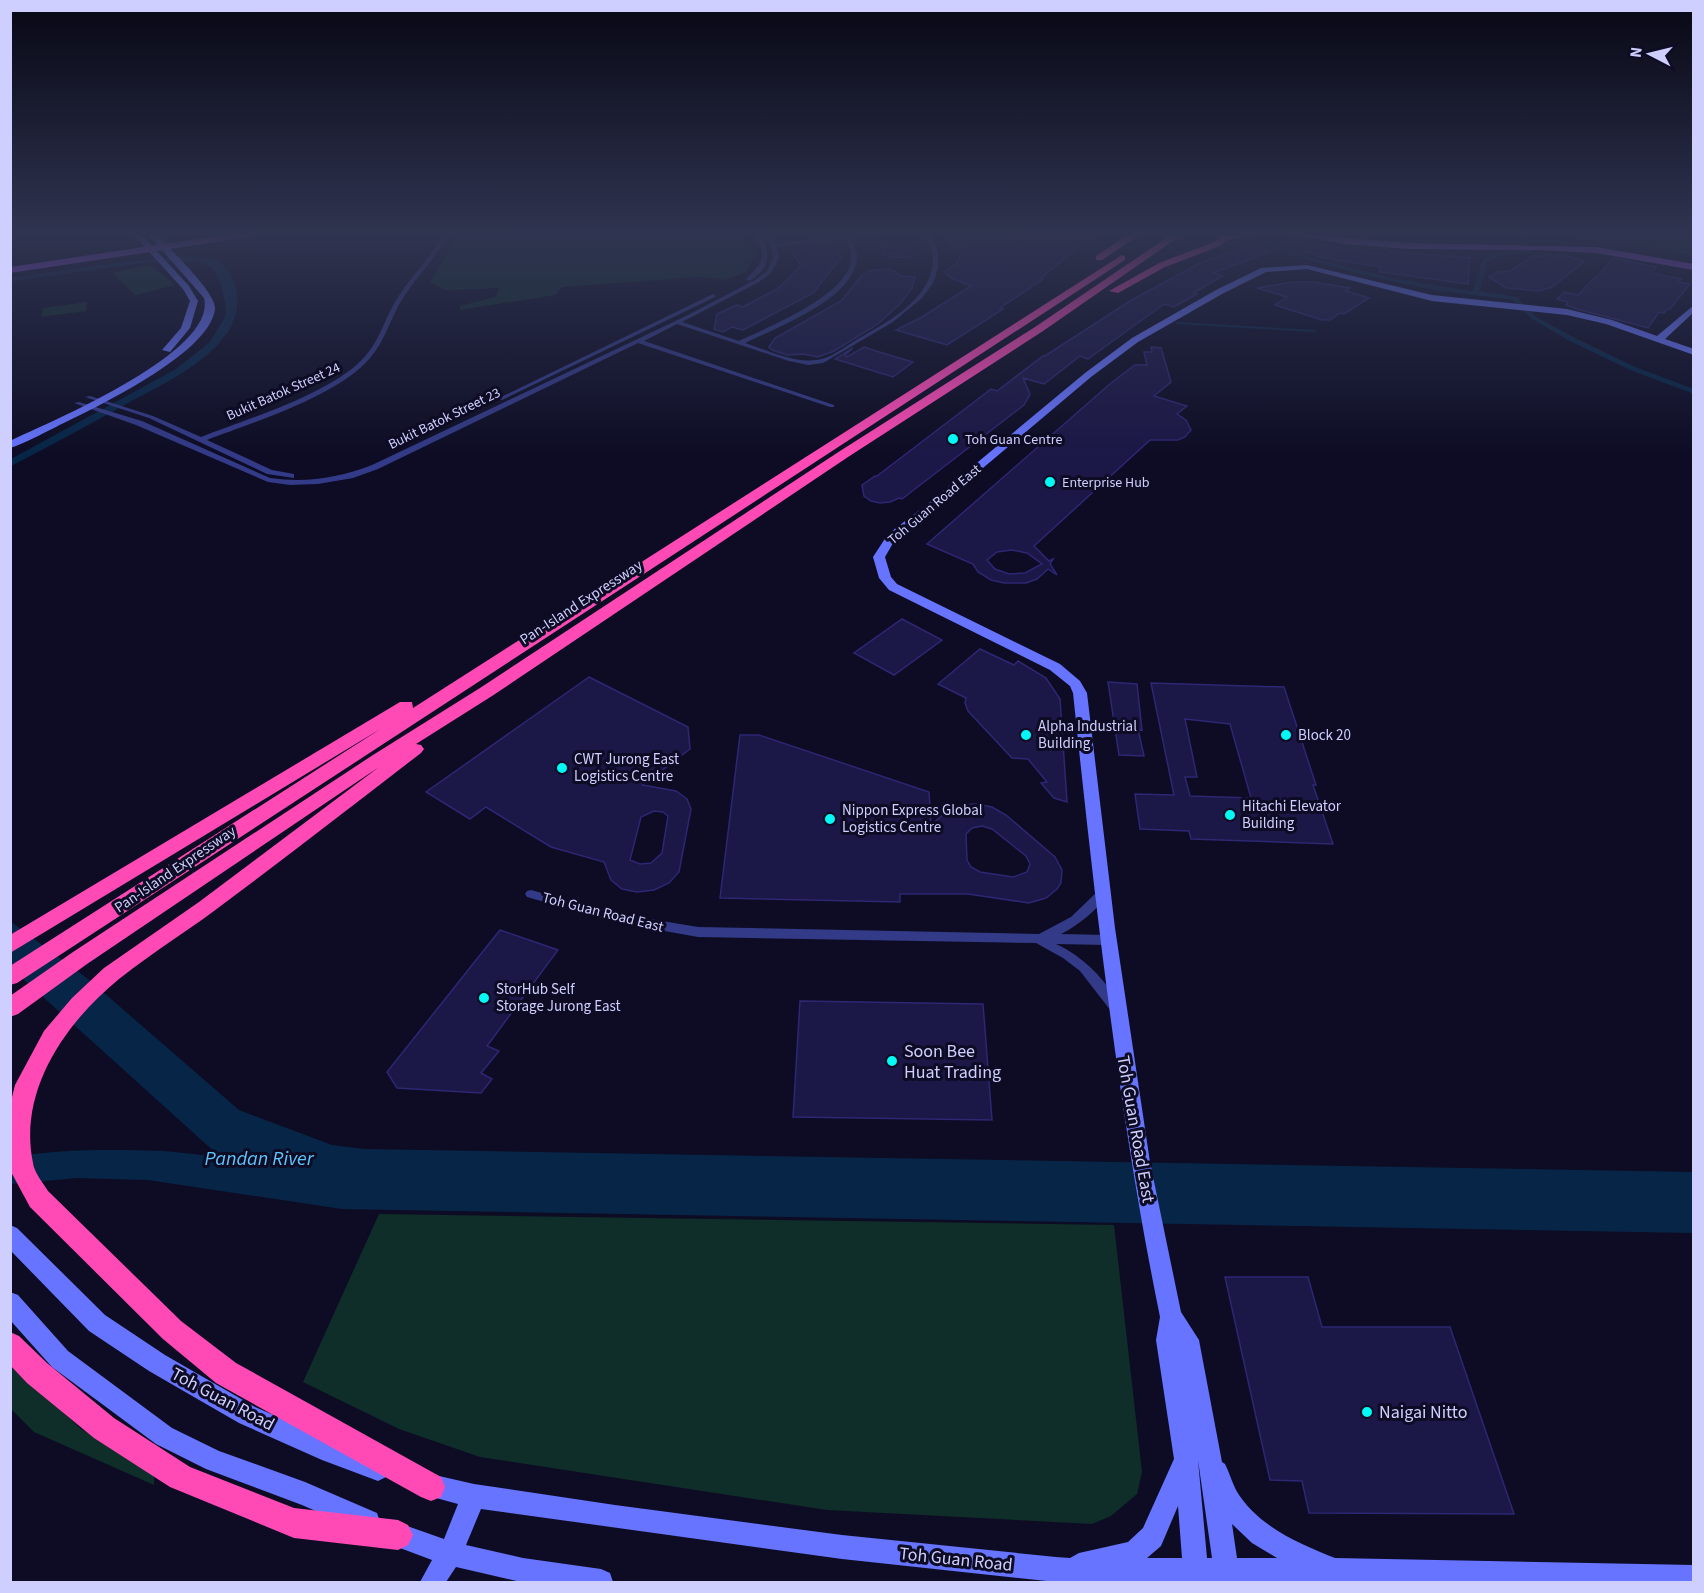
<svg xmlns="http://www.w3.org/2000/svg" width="1704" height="1593" viewBox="0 0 1704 1593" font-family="'Source Sans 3',sans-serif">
<rect width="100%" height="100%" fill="#0d0c24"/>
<!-- green -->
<path fill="#0f2e29" d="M459,234H742L755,254L746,272L724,280L701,277L562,287L555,295L460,310V306L496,297L499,288L444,290L430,282Z
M1611,234H1693V256L1656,248L1578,238Z
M150,264L175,285L135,295L112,273Z
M87,302L86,311L41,317L43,308Z
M379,1214L1114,1225L1142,1472L1137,1494L1111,1516L1092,1524L827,1510L480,1457L399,1429L303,1382Z
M10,1364L81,1429L154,1469V1485L34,1432L11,1409Z"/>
<!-- water -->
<path fill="#072647" d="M183,256L201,257L219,261C245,284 242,318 220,342C196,369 160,386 128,403C89,425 50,446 11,466V459L176,369L210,342L225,317L226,307L220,282L211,267L196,261L150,262L11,281V278L116,263Z
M10,921L88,979L239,1110L332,1145L364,1149L1693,1172V1233L342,1209L148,1180L77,1178L11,1184V1157C61,1149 112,1149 163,1151C181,1152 200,1156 218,1155L11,968Z"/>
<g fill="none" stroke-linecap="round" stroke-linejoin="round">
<!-- stream -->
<path stroke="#072647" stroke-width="2" d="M1177,323L1315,331"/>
<!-- canal -->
<path fill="#072647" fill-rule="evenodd" d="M1255,237H1259C1280,250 1304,256 1328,262C1376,275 1424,285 1473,291L1482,260L1503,251L1532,250V252L1504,255L1487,262L1480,291L1517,297L1536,317L1575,338L1635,367L1694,389V394L1630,370L1570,341L1532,319L1513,300L1436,290L1376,278L1284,253L1255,239Z"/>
</g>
<!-- building -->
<path fill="#1b1746" stroke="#2d2774" stroke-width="1.5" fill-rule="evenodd" d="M945,234H1077L1091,237L1041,278L1043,279L1000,308L1003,309L947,345L896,330L922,317L971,286L951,278L944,272L957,263L964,247L952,248Z
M881,242H909L913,257L888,258L895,253L883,255Z
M830,243L841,258L813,293L743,330L732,327L723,332L714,329L717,314L737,305L743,307L777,289L789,278L801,265L791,251L803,249L802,246Z
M1308,243L1389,255L1390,251L1470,258L1468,284L1379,272L1381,267L1318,257L1319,254L1304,252Z
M1251,245L1270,252L1213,273L1223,276L1193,293L1197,294L1174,307L1164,304L1088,359L1080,356L1044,384L1023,378L1030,394L1024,405L902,499L899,498L890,502L880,503L871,501L864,496L862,485L875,476H877L991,389L997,391L1043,356H1045L1130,301L1198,264Z
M1546,254L1555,257L1559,254L1585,261L1552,287L1539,291L1506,288L1489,277L1498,272L1510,271L1535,255L1543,257Z
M1613,258L1656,267L1652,273L1681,279L1678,282L1690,284L1670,309H1667L1664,313L1659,312L1648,328L1577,309L1566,305L1568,302L1557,299L1564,292L1578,295L1595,277H1597Z
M890,269L901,276L915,277L912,288L901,303L878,324L834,351L818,357L803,354L787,355L772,350L769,347L775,338L841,301L863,274L872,270Z
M1291,282H1313L1350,288L1346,291L1369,298L1344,314L1340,313L1330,320H1322L1275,305L1287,297L1257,288Z
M864,347L876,351L913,362L893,377L835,359L853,348L845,355L847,357Z
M1151,347L1161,348L1171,382L1154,396L1187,406L1177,414L1186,420L1191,430L1185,437L1178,440H1150L1034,546L1049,561L1053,559L1050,564L1057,575L1048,569L1037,579L1026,583H1004L991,580L978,572L973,564L927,544L1111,383L1135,365H1147L1144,352H1152ZM1012,550L1027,553L1042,564L1025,573L1009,574L995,569L987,560L997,552Z
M902,619L942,640L894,675L854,653Z
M980,649L1014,665L1018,661L1046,678L1060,699L1067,802L1054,798L1041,783L1047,782L1028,759L1012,758L968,711L965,703L966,698L938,684Z
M589,677L688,727L690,749L643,785L676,791L687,799L691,809L679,872L669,883L654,890L637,892L622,889L611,880L604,862L551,847L486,807L470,819L426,792ZM654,811L663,812L668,816L662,853L651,863L640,864L630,860L641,817Z
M1108,682L1137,684L1142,730L1138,729L1144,756L1119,755Z
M1151,683L1284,687L1316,785H1313L1333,844L1191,839L1189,831L1140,829L1135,794L1174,795ZM1185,719L1230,724L1251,798L1190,796L1185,777H1197Z
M740,735H759L929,792L931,825L946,812L960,805L976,804L992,807L1006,815L1055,857L1062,870L1061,883L1057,889L1046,898L1029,903L968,894H900V902L720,898ZM982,826L992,829L1026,856L1030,864L1027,872L1013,877L980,872L971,867L967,860L966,834L972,828Z
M500,930L558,950L487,1046L499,1051L481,1073L492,1079L481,1093L397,1088L387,1072Z
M800,1001L983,1004L992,1120L793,1117Z
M1225,1277H1308L1322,1327H1450L1514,1514L1309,1513L1302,1481L1270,1480Z"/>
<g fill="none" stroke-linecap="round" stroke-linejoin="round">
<!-- street -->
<path fill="#333a87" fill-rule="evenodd" d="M443,234H449C436,258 417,276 403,298C391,317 385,341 370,358C338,396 254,422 207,440L272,470L294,474V478L267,474L149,418L85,397L90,396L153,416L201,437C247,419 337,392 367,354C381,337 386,315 398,297C412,275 431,257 443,234Z
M754,234H760C772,254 770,269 749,281L746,279C763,263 767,256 754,234Z
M763,234H769L775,244L843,235L842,234H876L850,238C854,244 858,252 857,260C851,300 778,327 745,343C767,350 792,363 816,360C829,359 842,349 853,342C881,325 924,305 932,269C935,256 930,245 924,234H930L938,251V268L933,283L922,298L893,322L823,363L808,365L789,361L677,324L644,341L834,405V407H830L638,343L378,469L353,478L318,484L290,485L268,482L136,425L74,403L79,402L142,421L270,478C306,483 338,478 372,465L686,316L755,280L767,271L773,258L771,246ZM845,239C848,244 851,250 851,256C853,294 768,327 739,341L682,322L759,282L771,273L779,258L777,247Z
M713,294L715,295V297L502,400L497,399Z
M531,890L614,913L698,927L1039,934L1071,917L1098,891H1106L1108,894C1096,911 1079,925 1061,934L1107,935L1111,937L1113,940L1111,943L1107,945L1056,944C1084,957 1106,980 1121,1007L1119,1011L1115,1012L1111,1011L1080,971L1063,958L1036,943L698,937L614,922L527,897L525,894L527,891Z"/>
<!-- secondary -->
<path fill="#6674ff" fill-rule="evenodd" d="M133,234H141L189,286L198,301L190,328L170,352L162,350L181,328L190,301L183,289Z
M148,234H156C169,248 216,292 215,309C210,354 94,408 56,427C41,434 26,443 10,448V441C52,421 218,352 204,298Z
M1307,265L1432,295L1567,309L1612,320L1657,336L1694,305V312L1665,339L1694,349V355L1606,324L1567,315L1432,301L1307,269L1266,272L1222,294L1138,342L1091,377L933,510L896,538L885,557L891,577L897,584L1060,664L1080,681L1087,693L1115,928L1150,1162L1181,1312L1199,1340L1222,1462L1225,1464C1229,1472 1232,1482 1236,1490C1257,1526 1298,1543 1335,1558L1694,1565V1582H1056L842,1559L481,1509L466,1545L523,1558L601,1569L610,1573L613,1582H521L456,1567L446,1582H420L432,1560L384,1542L381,1533L384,1524L393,1521L444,1539L458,1504L418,1493L414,1485L418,1477L426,1473L474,1484L615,1505L842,1535L1056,1557L1070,1558L1079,1553L1128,1542L1143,1528L1174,1459L1156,1340L1160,1317C1118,1111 1095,902 1073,693L1070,686L1050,670L889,590L879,578L873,557L888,534L925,506L1085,373L1132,338L1216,290L1261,268ZM1198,1460L1212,1558H1207ZM1178,1506L1182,1558H1147L1161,1546ZM1232,1524L1252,1543L1277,1558H1237Z
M10,1225L17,1228L105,1315L165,1355L255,1407L333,1441L386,1461L390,1469L386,1477L378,1481L322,1460L239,1423L149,1371L89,1331L10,1250Z
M10,1292L18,1295L68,1351L172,1428L219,1451L305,1482L377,1513L380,1522L377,1531L368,1534L302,1505L206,1469L156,1444L52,1367L10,1320Z"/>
<!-- primary -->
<path fill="#ac56ff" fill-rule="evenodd" d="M230,234H255L250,237L10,273V267Z
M1295,234L1409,243L1596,247L1694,264V270L1596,253L1540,250L1409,249L1343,244Z"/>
<!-- highway -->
<path fill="#ff4ab6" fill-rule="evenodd" d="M1129,234H1141L1102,260H1096V256Z
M1172,234H1183L1043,331L848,457L492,696L416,744L421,745L424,749L421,753C357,802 294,851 230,899C194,927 154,951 119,979C65,1023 18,1091 33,1163C34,1172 43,1183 48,1191L181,1321L236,1363L441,1477L445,1487L441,1497L431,1501L421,1497L216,1383L163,1339L30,1207L10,1170V1105L15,1085L44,1031L72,998L104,968L199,902L379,767L87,964L18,1014L10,1017V996L73,952L373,755L480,688L840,451L1035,327Z
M1258,234L1229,239L1220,246L1165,267L1118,293L1109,291L1159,263L1214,242L1223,235Z
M1287,234H1311L1312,235L1307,238Z
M1122,255L1125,256V260L17,983L10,985V966L382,728L10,953V935L400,702H412L413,708Z
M10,1332L19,1336L47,1363L114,1418L190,1467L294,1508L398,1520L408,1525L413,1535L408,1545L398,1550L294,1538L170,1487L94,1438L27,1383L10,1365Z"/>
</g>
<!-- sky -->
<linearGradient id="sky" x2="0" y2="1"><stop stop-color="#070714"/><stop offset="0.51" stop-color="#2f3450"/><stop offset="1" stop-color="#2f3450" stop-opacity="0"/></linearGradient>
<rect width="1704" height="457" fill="url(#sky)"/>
<!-- markers -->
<g fill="#00faf6" stroke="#0d0c24" stroke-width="2">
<circle cx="953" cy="439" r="6"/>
<circle cx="1050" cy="482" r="6"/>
<circle cx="1026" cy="735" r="6"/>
<circle cx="1286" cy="735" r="6"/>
<circle cx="562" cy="768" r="6"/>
<circle cx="1230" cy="815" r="6"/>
<circle cx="830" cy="819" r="6"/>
<circle cx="484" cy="998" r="6"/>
<circle cx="892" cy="1061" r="6"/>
<circle cx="1367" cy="1412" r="6"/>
</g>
<g text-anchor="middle" stroke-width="6" stroke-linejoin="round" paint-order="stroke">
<!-- far-street labels -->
<g font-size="14" fill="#cfcfff" stroke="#0d0c24">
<text transform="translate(283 391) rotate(-24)" y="5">Bukit Batok Street 24</text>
<text transform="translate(444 418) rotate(-26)" y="5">Bukit Batok Street 23</text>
<text transform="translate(934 504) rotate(-40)" y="5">Toh Guan Road East</text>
</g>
<!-- far-poi labels -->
<g font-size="14" fill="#cfcfff" stroke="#0d0c24" text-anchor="start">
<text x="965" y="444">Toh Guan Centre</text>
<text x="1062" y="487">Enterprise Hub</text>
</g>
<!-- street labels -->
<g font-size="15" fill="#cfcfff" stroke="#0d0c24">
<text transform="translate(581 602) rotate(-33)" y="5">Pan-Island Expressway</text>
<text transform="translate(175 869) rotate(-34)" y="5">Pan-Island Expressway</text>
<text transform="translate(603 912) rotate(14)" y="5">Toh Guan Road East</text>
</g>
<!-- poi labels -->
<g font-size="15" fill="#cfcfff" stroke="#0d0c24" text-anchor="start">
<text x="1038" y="731">Alpha Industrial<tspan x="1038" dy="17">Building</tspan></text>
<text x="1298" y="740">Block 20</text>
<text x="574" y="764">CWT Jurong East<tspan x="574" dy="17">Logistics Centre</tspan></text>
<text x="1242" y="811">Hitachi Elevator<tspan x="1242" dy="17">Building</tspan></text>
<text x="842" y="815">Nippon Express Global<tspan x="842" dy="17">Logistics Centre</tspan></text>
<text x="496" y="994">StorHub Self<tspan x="496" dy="17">Storage Jurong East</tspan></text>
</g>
<!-- near-poi labels -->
<g font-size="18" fill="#cfcfff" stroke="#0d0c24" text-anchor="start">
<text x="904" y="1057">Soon Bee<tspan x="904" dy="21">Huat Trading</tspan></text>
<text x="1379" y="1418">Naigai Nitto</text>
</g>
<!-- near-street labels -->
<g font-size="18" fill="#cfcfff" stroke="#0d0c24">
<text transform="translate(1136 1129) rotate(80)" y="6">Toh Guan Road East</text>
<text transform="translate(223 1399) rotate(28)" y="6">Toh Guan Road</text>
<text transform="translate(956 1559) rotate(6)" y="6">Toh Guan Road</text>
</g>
<!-- near-water labels -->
<g font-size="20" font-style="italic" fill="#5dc7ff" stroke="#0d0c24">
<text x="259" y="1165">Pandan River</text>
</g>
</g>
<!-- border -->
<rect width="1704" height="1593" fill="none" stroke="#cfcfff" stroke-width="24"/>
<!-- north arrow -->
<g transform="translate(1650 54) rotate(277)" stroke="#0d0c24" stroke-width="4.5" paint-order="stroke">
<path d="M0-4.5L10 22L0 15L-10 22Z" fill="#cfcfff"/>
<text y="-9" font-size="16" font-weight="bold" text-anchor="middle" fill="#cfcfff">N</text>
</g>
</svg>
